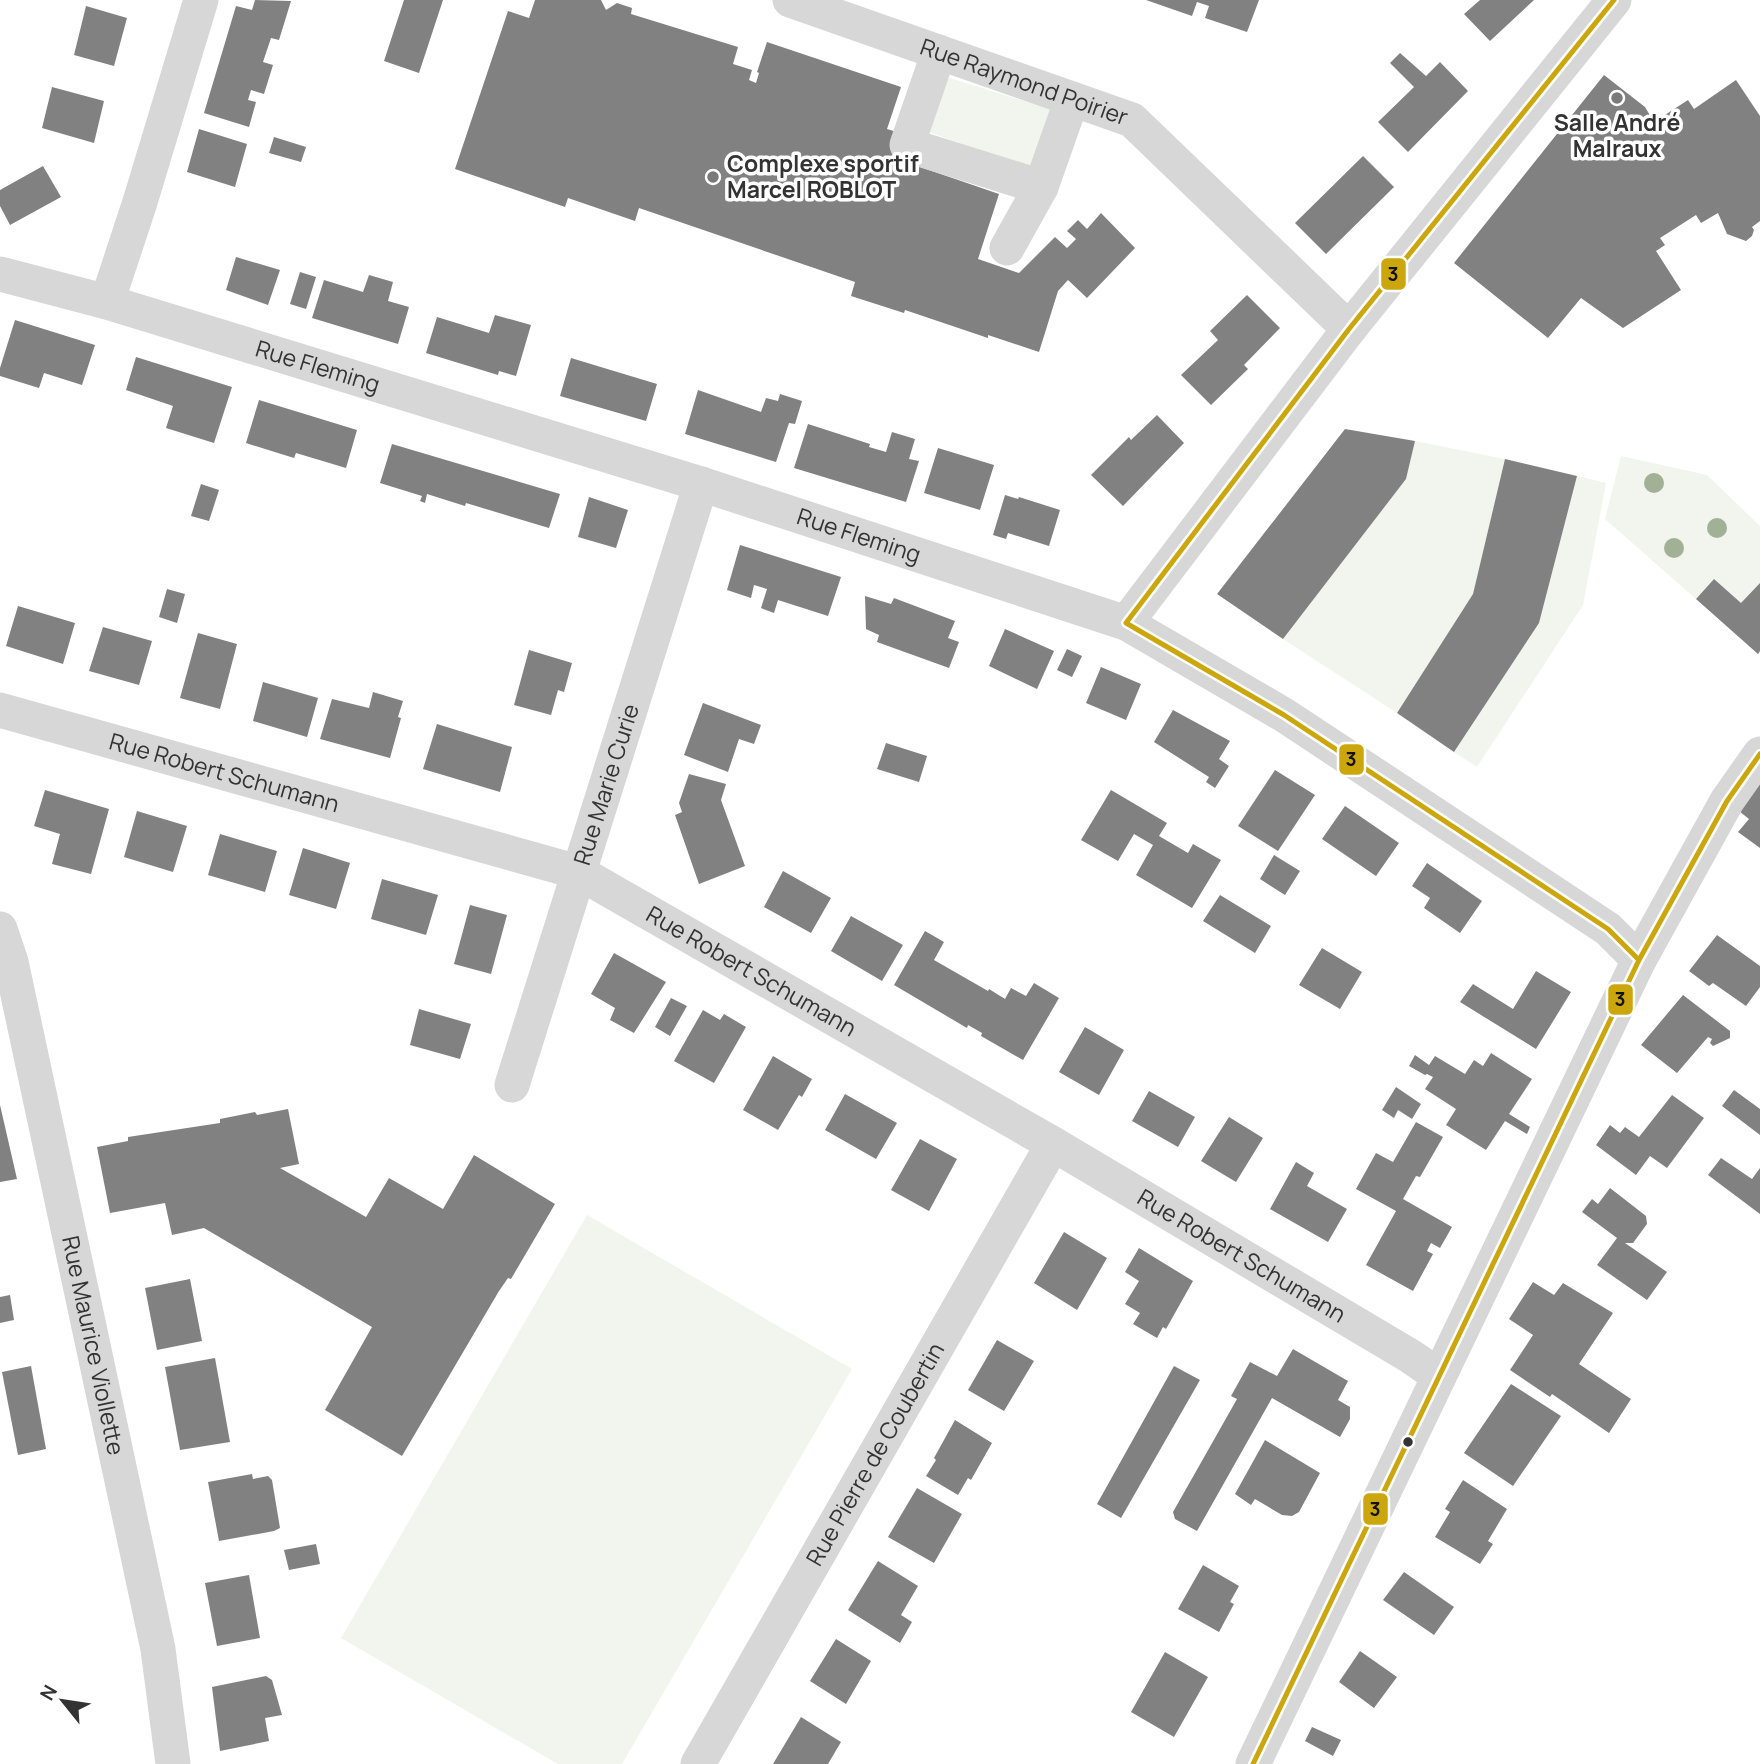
<svg xmlns="http://www.w3.org/2000/svg" width="1760" height="1764" viewBox="0 0 1760 1764" font-family="Manrope,sans-serif">
<rect width="100%" height="100%" fill="#fff"/>
<!-- green -->
<path fill="#f1f5ed" d="M940,75L1056,111L1034,169L923,130Z
M1415,441L1505,459L1473,594L1397,713L1283,639L1406,479Z
M1621,456L1707,475L1760,526V583L1741,603L1714,579L1696,599L1605,519Z
M1577,476L1606,483L1583,605L1477,767L1454,752L1539,623Z
M587,1215L852,1369L622,1764H558L341,1638Z"/>
<!-- building -->
<path fill="#818181" d="M255,0L291,1L279,40L271,38L263,62L273,65L264,94L251,90L248,100L256,102L249,127L204,113L236,6L252,10Z
M404,0H443L419,73L384,61Z
M535,0H601L606,10L617,3L632,8L631,14L738,47L733,64L752,70L749,80L756,83L759,73L757,72L767,42L901,87L887,129L900,133L897,159L999,194L978,259L1019,273L1055,237L1067,248L1076,239L1067,231L1078,220L1087,229L1101,213L1135,248L1087,298L1068,280L1058,291L1039,352L988,335V338L905,310L904,313L851,296L855,282L639,208L635,221L568,198L565,207L455,169L508,11L529,18Z
M1146,0H1259L1247,32L1205,18L1209,6L1197,2L1192,16Z
M1480,0H1534L1490,41L1464,14Z
M86,6L127,18L114,66L74,55Z
M1400,53L1426,76L1440,62L1468,91L1408,152L1378,122L1414,87L1390,63Z
M1604,75L1645,107L1654,122L1688,100L1694,109L1736,80L1760,116V221L1752,227L1754,230L1752,236L1746,241L1727,234L1718,213L1701,223L1696,215L1660,238L1665,245L1656,251L1681,290L1623,328L1581,298L1548,338L1454,263Z
M52,87L104,101L94,143L42,128Z
M199,129L247,144L235,187L187,172Z
M274,137L306,147L301,162L269,153Z
M1363,156L1394,187L1326,254L1295,223Z
M43,166L61,197L10,225L0,206V190Z
M236,257L280,270L268,305L226,290Z
M300,272L316,277L306,309L290,304Z
M369,275L393,282L388,301L409,307L398,344L312,318L324,280L363,292Z
M1247,295L1280,328L1244,365L1248,369L1211,405L1181,375L1218,340L1210,331Z
M495,315L531,325L516,376L499,371L498,375L426,353L437,317L489,333Z
M15,320L95,345L82,385L44,373L39,388L0,376V368Z
M136,357L232,387L214,443L166,428L173,406L126,390Z
M571,358L657,384L646,421L560,396Z
M698,390L761,412L766,398L778,401L780,394L802,401L795,424L789,423L776,462L685,434Z
M259,400L357,430L346,468L296,453L294,458L246,443Z
M1157,415L1184,443L1123,506L1091,475L1129,437L1131,440Z
M808,424L870,444L869,447L886,452L892,432L915,439L909,459L919,461L906,502L794,468Z
M1345,429L1415,441L1406,479L1283,639L1217,594Z
M392,444L560,494L549,528L466,503L465,506L427,494L425,503L420,501L422,496L380,483Z
M938,448L994,465L980,510L924,493Z
M1505,459L1577,476L1539,623L1454,752L1397,713L1473,594Z
M201,484L219,490L209,521L191,516Z
M1005,495L1018,499L1019,497L1060,510L1049,546L1008,533L1006,539L993,535Z
M589,497L628,510L616,548L578,537Z
M740,545L841,577L828,616L778,600L774,613L761,608L767,589L754,585L751,598L727,590Z
M1714,579L1741,603L1760,583V651L1758,654L1696,599Z
M167,589L185,594L177,623L159,617Z
M865,596L891,604L894,598L955,621L948,638L959,642L949,668L877,642L879,635L866,629Z
M18,606L75,623L63,664L6,646Z
M103,627L152,641L139,685L89,671Z
M1005,629L1054,651L1037,689L989,666Z
M198,633L237,644L220,709L180,698Z
M1067,649L1082,656L1072,677L1057,670Z
M529,650L572,663L564,692L558,690L551,715L514,705Z
M1101,667L1141,684L1126,720L1086,703Z
M263,682L318,698L307,737L253,721Z
M373,692L403,701L398,717L401,718L390,758L320,739L332,699L369,708Z
M703,703L761,725L754,744L739,739L728,772L684,755Z
M1173,710L1230,741L1219,759L1229,766L1215,788L1206,782L1209,777L1154,742Z
M437,724L512,747L500,792L423,769Z
M886,743L927,756L919,782L877,769Z
M1275,770L1315,795L1278,851L1238,826Z
M689,774L726,784L721,800L745,866L699,884L675,815L682,812L679,803Z
M1760,782V848L1738,832L1749,819L1739,811Z
M45,790L109,809L91,874L52,864L60,834L34,826Z
M1111,790L1167,823L1159,836L1188,853L1193,844L1221,860L1192,908L1136,875L1153,845L1134,834L1118,861L1081,840Z
M1345,806L1399,843L1376,876L1322,839Z
M137,811L187,826L173,872L124,857Z
M220,834L277,851L265,892L208,875Z
M303,848L350,863L336,909L289,895Z
M1274,855L1300,871L1285,895L1260,879Z
M1427,863L1482,901L1460,933L1424,908L1430,898L1412,886Z
M783,871L831,898L811,933L764,907Z
M382,879L438,895L426,935L371,919Z
M1220,895L1271,926L1255,953L1203,921Z
M470,905L507,915L491,974L454,964Z
M851,916L903,945L882,981L831,951Z
M925,931L944,942L934,960L988,991L989,989L1005,999L1011,988L1026,996L1034,983L1059,998L1023,1060L981,1036L982,1033L968,1025L967,1028L894,985Z
M1717,935L1760,966V987L1746,1006L1713,983L1709,986L1689,971Z
M1322,948L1362,972L1340,1009L1299,985Z
M614,953L666,982L634,1033L610,1020L615,1008L591,994Z
M1536,971L1571,992L1536,1049L1460,1002L1473,984L1513,1009Z
M1683,995L1730,1031V1038L1713,1046L1710,1043L1712,1039L1708,1037L1677,1073L1641,1045Z
M671,998L687,1006L670,1036L655,1027Z
M419,1009L471,1024L460,1059L410,1045Z
M703,1010L720,1020L724,1014L746,1027L714,1083L674,1061Z
M1085,1027L1124,1050L1099,1095L1059,1072Z
M1491,1053L1532,1079L1509,1114L1530,1127L1527,1134L1505,1121L1486,1150L1446,1125L1456,1109L1425,1089L1433,1077L1427,1074L1425,1075L1409,1066L1415,1055L1429,1065L1435,1056L1465,1074L1474,1060L1483,1066Z
M773,1056L812,1079L802,1097L799,1095L778,1130L743,1110Z
M1396,1087L1421,1104L1412,1119L1398,1110L1394,1118L1382,1110Z
M1734,1090L1760,1109V1135L1722,1106Z
M1149,1091L1195,1117L1178,1147L1132,1121Z
M845,1094L897,1123L876,1159L825,1130Z
M1672,1095L1704,1118L1667,1168L1650,1156L1636,1175L1596,1145L1610,1125L1620,1133L1625,1127L1639,1137Z
M0,1105L17,1179L0,1182Z
M288,1109L299,1164L280,1168L366,1217L389,1178L443,1209L474,1155L555,1204L511,1279L508,1278L499,1291L402,1456L325,1410L372,1327L204,1228L172,1235L165,1203L110,1213L97,1147L128,1141V1137L220,1123V1119L255,1112L257,1115Z
M1229,1117L1263,1138L1236,1182L1201,1161Z
M1416,1122L1443,1137L1420,1177L1416,1176L1403,1199L1452,1227L1440,1248L1431,1243L1427,1251L1433,1254L1413,1291L1366,1265L1396,1211L1356,1189L1376,1153L1393,1162Z
M920,1139L957,1159L929,1211L891,1190Z
M1721,1158L1752,1179L1760,1168V1214L1708,1175Z
M1296,1162L1314,1173L1307,1186L1347,1209L1328,1242L1270,1209Z
M1610,1188L1646,1216L1647,1224L1633,1243H1625L1667,1272L1647,1300L1597,1265L1617,1238L1582,1212L1592,1199L1598,1204Z
M1064,1232L1107,1258L1077,1310L1034,1283Z
M1139,1248L1193,1281L1166,1329L1163,1327L1157,1338L1133,1324L1140,1313L1125,1304L1139,1281L1125,1272Z
M190,1279L202,1341L157,1350L145,1288Z
M1533,1282L1554,1295L1563,1283L1613,1313L1579,1364L1631,1399L1609,1433L1552,1394L1550,1397L1510,1370L1533,1335L1509,1319Z
M10,1295L14,1320L0,1323V1297Z
M997,1340L1034,1361L1004,1411L968,1390Z
M1293,1349L1348,1381L1338,1400L1350,1407V1419L1340,1437L1272,1398L1197,1531L1175,1519L1173,1512L1237,1399L1231,1396L1250,1362L1277,1376Z
M215,1358L230,1442L180,1450L165,1367Z
M31,1366L46,1449L18,1455L2,1372Z
M1174,1366L1200,1380L1121,1518L1097,1504Z
M1511,1384L1561,1416L1513,1486L1464,1453Z
M955,1420L992,1443L971,1480L968,1478L958,1495L926,1476L936,1460L934,1458Z
M1265,1440L1320,1473L1299,1512L1292,1516L1282,1515L1255,1499L1251,1505L1235,1494Z
M252,1474L253,1479L268,1476L272,1480L280,1528L274,1531L219,1541L208,1482Z
M1463,1480L1507,1509L1488,1541L1493,1544L1480,1564L1435,1537L1450,1512L1445,1509Z
M917,1488L962,1514L934,1563L888,1537Z
M316,1544L320,1564L289,1570L284,1550Z
M878,1561L918,1586L901,1615L912,1622L900,1643L848,1610Z
M1203,1565L1239,1586L1230,1602L1234,1604L1219,1632L1178,1609Z
M1404,1572L1454,1607L1434,1635L1383,1600Z
M249,1575L260,1638L217,1646L205,1583Z
M836,1639L871,1661L846,1704L810,1681Z
M1360,1651L1397,1677L1374,1708L1339,1682Z
M1165,1652L1208,1677L1174,1737L1131,1712Z
M266,1676L272,1680L282,1715L265,1718L269,1741L220,1751L212,1687Z
M801,1717L841,1742L828,1764H773Z
M1312,1727L1341,1740L1333,1756L1305,1741Z"/>
<g fill="none" stroke-linecap="round" stroke-linejoin="round">
<!-- minor -->
<g stroke="#d7d7d7" stroke-width="35">
<path id="s1" d="M790,0L1132,120L1349,329"/>
<path d="M939,52L907,145L1041,187"/>
<path d="M1007,248L1041,187L1072,99"/>
<path id="s2" d="M0,274L107,302L701,484L1126,623L1284,715L1608,929L1639,960"/>
<path d="M107,302L140,202L201,0"/>
<path d="M1126,623L1349,329L1614,0"/>
<path id="s3" d="M0,710L578,872L1053,1144L1410,1356L1439,1376"/>
<path id="s4" d="M0,929L11,962L158,1649L173,1764"/>
<path id="s5" d="M512,1085L701,484"/>
<path id="s6" d="M698,1764L1053,1144"/>
<path d="M1253,1764L1639,960L1727,801L1760,754"/>
</g>
<!-- bus-1 casing -->
<g stroke="#fff" stroke-width="10">
<path id="bus-1" d="M1614,0L1349,329L1126,623L1284,715L1608,929L1639,960
M1253,1764L1639,960L1727,801L1760,754"/>
</g>
<!-- bus-1 -->
<use href="#bus-1" stroke="#cca60d" stroke-width="5"/>
</g>
<!-- trees -->
<g fill="#a2b095">
<circle cx="1654" cy="483" r="10"/>
<circle cx="1717" cy="528" r="10"/>
<circle cx="1674" cy="548" r="10"/>
</g>
<!-- markers -->
<g fill="#7a7a7a" stroke="#fff" stroke-width="2.5">
<circle cx="1617" cy="98" r="7"/>
<circle cx="713" cy="177" r="7"/>
</g>
<circle fill="#333" stroke="#fff" stroke-width="2.5" cx="1408" cy="1442" r="6"/>
<g text-anchor="middle" stroke-width="7" stroke-linejoin="round" paint-order="stroke">
<!-- street labels -->
<g font-size="23" fill="#333" stroke="#fff">
<text dy="8" stroke="none"><textPath href="#s1" startOffset="248">Rue Raymond Poirier</textPath></text>
<text dy="8" stroke="none"><textPath href="#s2" startOffset="331">Rue Fleming</textPath></text>
<text dy="8" stroke="none"><textPath href="#s2" startOffset="898">Rue Fleming</textPath></text>
<text dy="8" stroke="none"><textPath href="#s3" startOffset="233">Rue Robert Schumann</textPath></text>
<text dy="8" stroke="none"><textPath href="#s5" startOffset="315">Rue Marie Curie</textPath></text>
<text dy="8" stroke="none"><textPath href="#s3" startOffset="800">Rue Robert Schumann</textPath></text>
<text dy="8" stroke="none"><textPath href="#s3" startOffset="1367">Rue Robert Schumann</textPath></text>
<text dy="8" stroke="none"><textPath href="#s4" startOffset="427">Rue Maurice Viollette</textPath></text>
<text dy="8" stroke="none"><textPath href="#s6" startOffset="357">Rue Pierre de Coubertin</textPath></text>
</g>
<!-- poi labels -->
<g font-size="23" font-weight="bold" fill="#333" stroke="#fff">
<text x="1617" y="131">Salle André<tspan x="1617" dy="26">Malraux</tspan></text>
<text x="727" y="172" text-anchor="start">Complexe sportif<tspan x="727" dy="26">Marcel ROBLOT</tspan></text>
</g>
</g>
<g stroke="#fff" stroke-width="2.5">
<rect x="1380" y="257" width="27" height="34" rx="7" fill="#cca60d"/>
<rect x="1338" y="743" width="27" height="33" rx="7" fill="#cca60d"/>
<rect x="1607" y="983" width="27" height="33" rx="7" fill="#cca60d"/>
<rect x="1362" y="1492" width="27" height="34" rx="7" fill="#cca60d"/>
</g>
<g font-size="19" text-anchor="middle" font-weight="bold" fill="#111">
<text x="1393" y="281">3</text>
<text x="1351" y="766">3</text>
<text x="1620" y="1006">3</text>
<text x="1375" y="1516">3</text>
</g>
<!-- north arrow -->
<g transform="translate(63 1701) rotate(300)" stroke="#ffffff" stroke-width="5" paint-order="stroke">
<path d="M0-5L12 26L0 18L-12 26Z" fill="#333333"/>
<text y="-10" font-size="19" font-weight="bold" text-anchor="middle" fill="#333333">N</text>
</g>
</svg>
